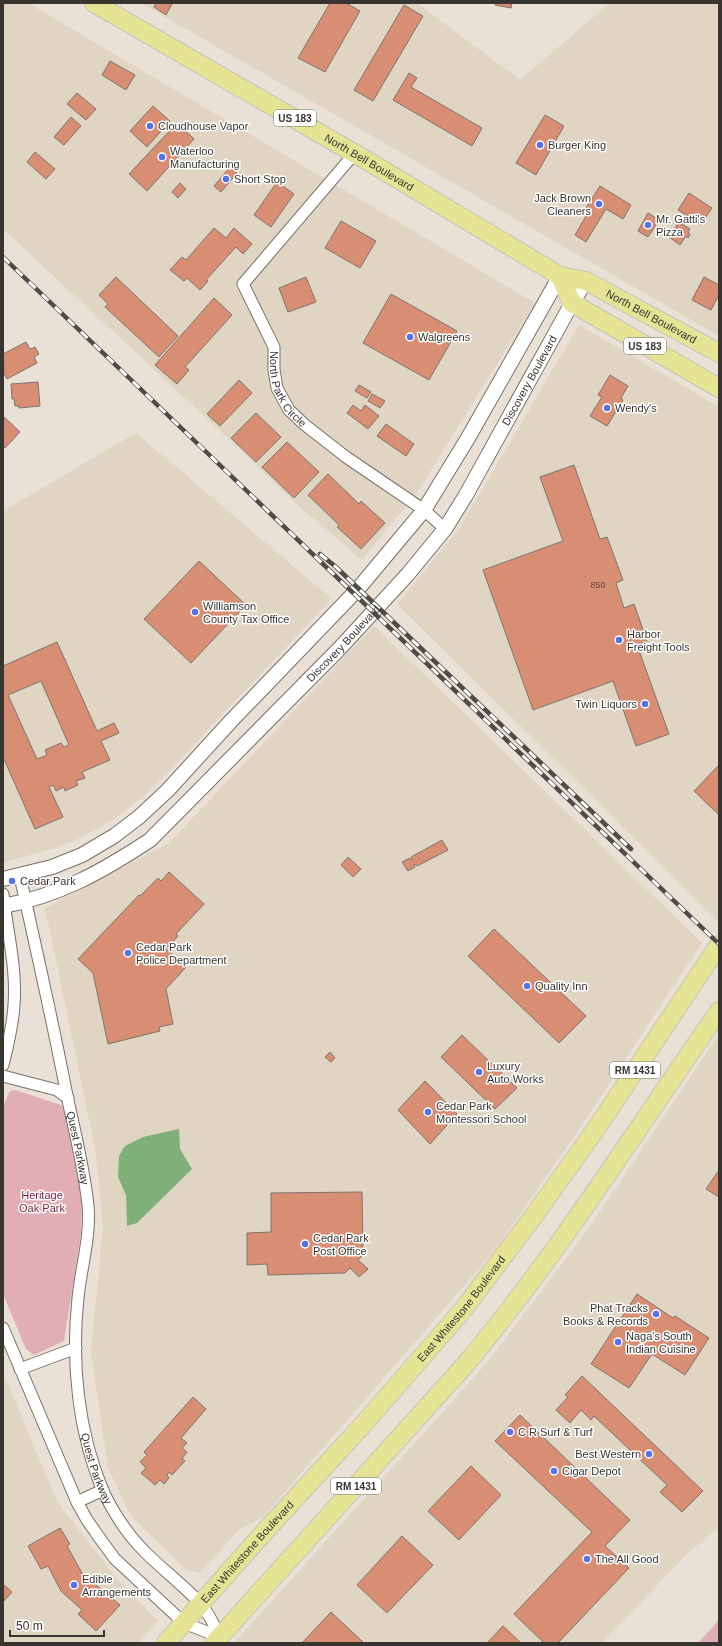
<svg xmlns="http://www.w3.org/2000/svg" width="722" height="1646" viewBox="0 0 722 1646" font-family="Arial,sans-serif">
<rect width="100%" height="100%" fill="#e9e1d6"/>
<!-- built -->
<path fill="#e0d4c2" d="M3,3H28L535,303L418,491L362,560L292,500L245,454L3,229Z
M141,3H417L520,80L610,3H719V336Z
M579,325L719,407L718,921L397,604L459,529Z
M136,433L332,599L232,704L169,772L140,799L114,819L83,837L53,849L3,862V511Z
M374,626L702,943L578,1131L495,1250L263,1517L240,1529L200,1573L185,1569L131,1516L108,1468L91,1352L103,1227L95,1148L45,908L169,843Z
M719,1034V1527L687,1554L602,1643H234L487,1363L589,1228Z
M3,1373L58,1503L118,1580L158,1621L138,1643H3Z"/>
<!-- green -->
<path fill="#e2aeb6" d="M15,1090L61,1105L64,1110L82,1197L81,1233L64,1341L34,1355L26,1349L3,1294V1107L10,1091Z
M719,1620V1643H698Z"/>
<!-- water -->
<path fill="#7eb077" d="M179,1129L180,1149L192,1169L137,1223L127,1226L126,1195L118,1177L119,1156L125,1146L143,1137Z"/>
<!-- building -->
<path fill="#d78e72" stroke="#80736e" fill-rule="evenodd" d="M156,3H171L172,4L166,15L154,7Z
M330,3H346L360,11L325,72L298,58Z
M496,3H512L511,8L495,5Z
M404,5L423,16L373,101L354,90Z
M110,61L135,75L126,90L102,75Z
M409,73L417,78L411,87L482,128L472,146L393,100Z
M77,93L96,109L86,120L67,104Z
M153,106L170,121L147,147L130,131Z
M545,115L564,126L536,175L516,163Z
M71,117L81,126L64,145L54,137Z
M177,123L194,139L147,191L129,174Z
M35,152L55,169L46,179L27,162Z
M230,167L237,173L221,192L214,186Z
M277,182L294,194L271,227L254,215Z
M180,183L186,189L178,198L172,192Z
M600,186L631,205L623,219L606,209L586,242L575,235L586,216L582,214Z
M689,193L712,208L701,224L678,210Z
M648,213L659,220L648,237L638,231Z
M341,221L376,241L360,268L325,248Z
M679,222L690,229L688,232L690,234L688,238L686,236L680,245L669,237Z
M214,228L226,238L234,228L252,244L243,254L236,247L206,280L208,281L200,290L187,278L184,281L170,270L182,257L186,260Z
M116,277L178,336L159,357L105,307L108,304L99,295Z
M306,277L316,302L288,312L279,288Z
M704,277L719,285V295L711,310L692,300Z
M391,294L457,331L429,380L363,343Z
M214,298L232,315L185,367L189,370L177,384L155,365Z
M26,342L30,349L35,347L39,354L34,357L37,363L7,379L3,372L4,369L3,354Z
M610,375L628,386L621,398L623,400L607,426L590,416L602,397L598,395Z
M239,380L252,393L220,426L207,414Z
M38,382L40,406L19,408V406H15L14,399H12L11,384Z
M359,385L371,392L367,398L355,391Z
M372,394L385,401L380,408L368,401Z
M353,405L361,411L365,405L379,416L368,429L347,413Z
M256,413L281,437L256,462L231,438Z
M3,416L20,432L5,448L3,446Z
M386,424L414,444L406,456L377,436Z
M287,442L319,472L294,498L262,467Z
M574,465L600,539L607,537L623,580L616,583L624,608L634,604L647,641L637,645L669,734L636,746L613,681L533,710L483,570L563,541L540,477Z
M328,474L359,504L361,501L385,523L361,549L337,527L339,525L308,495Z
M199,561L246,605L191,663L144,619Z
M57,642L97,731L114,723L119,733L101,741L110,760L82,772L85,778L76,781L78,785L65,791L64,787L56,791L53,785L49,787L63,817L35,829L3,757V666ZM41,681L69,745L64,747L61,743L45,750L47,755L37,759L8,695Z
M719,765V815L694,791Z
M442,840L448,850L417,866L415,864L414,865L415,867L408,871L402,862L410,858L411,860L413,859L411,857Z
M348,857L361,869L353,877L341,865Z
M169,872L204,904L176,934L178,936L168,947L166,945L164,947L186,967L166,989L173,1024L159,1027L160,1031L108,1044L93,973L78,959L139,895L140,896L158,878L161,881Z
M494,929L586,1016L559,1043L468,956Z
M462,1035L517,1088L495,1109L441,1057Z
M330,1052L335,1058L331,1062L325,1057Z
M425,1081L457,1114L430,1144L398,1110Z
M719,1170V1197L706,1189Z
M362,1192L363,1255L358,1260L368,1269L359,1277L350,1268L345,1273L268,1275L267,1264L247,1265V1233L271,1232V1193Z
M637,1294L673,1318L675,1316L709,1338L685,1375L652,1354L629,1388L591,1364Z
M582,1376L703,1491L682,1512L660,1492L667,1485L594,1416L591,1420L581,1410L570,1423L556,1410L568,1397L565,1395Z
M193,1397L206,1409L181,1438L187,1443L182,1448L187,1452L182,1458L185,1461L172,1475L169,1472L167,1475L169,1478L164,1484L160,1480L155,1485L141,1473L146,1468L140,1462L147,1455L144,1452Z
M520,1415L630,1520L605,1546L629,1568L558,1643H544L514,1614L592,1532L495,1441Z
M471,1466L501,1495L459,1540L428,1511Z
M60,1528L70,1544L67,1546L82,1573L120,1605L96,1631L78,1614L82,1610L61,1591L48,1566L41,1569L28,1546Z
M402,1536L433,1565L387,1613L357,1585Z
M3,1584L12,1592L3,1602Z
M331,1612L364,1643H302Z
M503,1626L521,1643H487Z"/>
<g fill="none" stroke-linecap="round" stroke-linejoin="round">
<!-- minor casing -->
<g stroke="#787167" stroke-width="13">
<g id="minor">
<path id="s1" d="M354,154L243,284L274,347V370L277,388L289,410L305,425L346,457L424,510L445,529"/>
<path id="s2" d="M20,876C36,949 53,1022 67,1096C75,1132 84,1168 88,1205C91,1236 81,1267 78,1298C71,1362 78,1431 103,1491C113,1512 128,1535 145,1552C162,1569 182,1584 199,1602C208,1611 214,1625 220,1637"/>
<path d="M3,894C7,931 17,968 14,1005C13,1025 8,1045 3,1065"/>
<path d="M3,1076L57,1090L68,1098"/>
<path d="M3,1328L77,1502L87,1520L101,1540L115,1559L128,1571L184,1623L220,1637"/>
<path d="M20,1369L76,1348"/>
<path d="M77,1502L103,1490"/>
</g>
</g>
<!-- tertiary casing -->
<g stroke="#787167" stroke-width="16">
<g id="tertiary">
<path d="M3,879L52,867L82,855L114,836L139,817L168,790L231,721L358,589L424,510L468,438L560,276"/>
<path id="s3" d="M3,906C59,896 103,871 150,840L340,648L408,574L445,529L466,495L572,303L586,281"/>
</g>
</g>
<!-- primary casing -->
<g stroke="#c3c2c1" stroke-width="20">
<g id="primary">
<path id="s4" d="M94,3L371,163L560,276L586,281L719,353"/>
<path d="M560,276L572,303L719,388"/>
<path id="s5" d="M166,1643L258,1539L360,1428L462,1311L533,1217L596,1129L719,945"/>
<path d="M214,1643L465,1365C558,1254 636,1130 719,1011"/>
</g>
</g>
<!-- minor -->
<use href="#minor" stroke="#fff" stroke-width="11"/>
<!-- tertiary -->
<use href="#tertiary" stroke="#fff" stroke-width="14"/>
<!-- primary -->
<use href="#primary" stroke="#e5e495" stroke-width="18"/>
<!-- rail casing -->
<g stroke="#4f4c47" stroke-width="4.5">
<path id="rail" d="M3,257L719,944
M320,554L336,567L631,849"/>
</g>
<!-- rail -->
<use href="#rail" stroke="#fff" stroke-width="3" stroke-dasharray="9" stroke-linecap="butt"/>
</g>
<!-- markers -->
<g fill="#5473e8" stroke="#fff" stroke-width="1.5">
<circle cx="150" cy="126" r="4"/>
<circle cx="540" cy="145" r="4"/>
<circle cx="162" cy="157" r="4"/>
<circle cx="226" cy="179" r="4"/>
<circle cx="599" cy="204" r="4"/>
<circle cx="648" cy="225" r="4"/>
<circle cx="410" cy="337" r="4"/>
<circle cx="607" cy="408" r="4"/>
<circle cx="195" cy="612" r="4"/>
<circle cx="619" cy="640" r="4"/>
<circle cx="645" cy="704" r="4"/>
<circle cx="12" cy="881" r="4"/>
<circle cx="128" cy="953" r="4"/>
<circle cx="527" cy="986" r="4"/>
<circle cx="479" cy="1072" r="4"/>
<circle cx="428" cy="1112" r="4"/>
<circle cx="305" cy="1244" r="4"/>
<circle cx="656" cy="1314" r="4"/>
<circle cx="618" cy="1342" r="4"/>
<circle cx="510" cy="1432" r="4"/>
<circle cx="649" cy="1454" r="4"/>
<circle cx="554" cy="1471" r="4"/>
<circle cx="587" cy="1559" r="4"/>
<circle cx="74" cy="1585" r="4"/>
</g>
<g text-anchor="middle" stroke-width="3" stroke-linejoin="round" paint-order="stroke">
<!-- number labels -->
<g font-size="9" fill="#604b41">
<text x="598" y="588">850</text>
</g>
<!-- shield labels -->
<g fill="#fff" stroke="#74726f" stroke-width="1">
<rect x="274" y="110" width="42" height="16" rx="3"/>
<rect x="624" y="338" width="42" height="16" rx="3"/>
<rect x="610" y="1062" width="50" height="16" rx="3"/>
<rect x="331" y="1478" width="50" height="16" rx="3"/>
</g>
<g font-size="10" font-weight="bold" fill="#383531">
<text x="295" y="122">US 183</text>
<text x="645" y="350">US 183</text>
<text x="635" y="1074">RM 1431</text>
<text x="356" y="1490">RM 1431</text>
</g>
<!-- poi labels -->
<g font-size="11" fill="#383531" stroke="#fff" text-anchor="start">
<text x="158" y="130">Cloudhouse Vapor</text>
<text x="548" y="149">Burger King</text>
<text x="170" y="155">Waterloo<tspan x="170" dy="13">Manufacturing</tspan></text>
<text x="234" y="183">Short Stop</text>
<text x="591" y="202" text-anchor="end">Jack Brown<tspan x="591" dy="13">Cleaners</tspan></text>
<text x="656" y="223">Mr. Gatti's<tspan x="656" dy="13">Pizza</tspan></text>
<text x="418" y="341">Walgreens</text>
<text x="615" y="412">Wendy's</text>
<text x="203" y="610">Williamson<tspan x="203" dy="13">County Tax Office</tspan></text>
<text x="627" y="638">Harbor<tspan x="627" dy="13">Freight Tools</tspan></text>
<text x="637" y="708" text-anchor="end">Twin Liquors</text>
<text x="20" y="885">Cedar Park</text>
<text x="136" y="951">Cedar Park<tspan x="136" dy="13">Police Department</tspan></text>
<text x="535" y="990">Quality Inn</text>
<text x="487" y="1070">Luxury<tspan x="487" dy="13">Auto Works</tspan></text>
<text x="436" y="1110">Cedar Park<tspan x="436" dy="13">Montessori School</tspan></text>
<text x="313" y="1242">Cedar Park<tspan x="313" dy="13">Post Office</tspan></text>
<text x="648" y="1312" text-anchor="end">Phat Tracks<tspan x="648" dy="13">Books &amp; Records</tspan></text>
<text x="626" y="1340">Naga's South<tspan x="626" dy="13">Indian Cuisine</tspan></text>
<text x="518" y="1436">C R Surf &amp; Turf</text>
<text x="641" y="1458" text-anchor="end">Best Western</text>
<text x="562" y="1475">Cigar Depot</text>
<text x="595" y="1563">The All Good</text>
<text x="82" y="1583">Edible<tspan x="82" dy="13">Arrangements</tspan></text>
</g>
<!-- street labels -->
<g font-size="11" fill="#383531" stroke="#fff">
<text dy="4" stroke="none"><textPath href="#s4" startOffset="318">North Bell Boulevard</textPath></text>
<text dy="4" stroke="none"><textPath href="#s4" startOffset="641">North Bell Boulevard</textPath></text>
<text dy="4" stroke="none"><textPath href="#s3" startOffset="762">Discovery Boulevard</textPath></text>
<text dy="4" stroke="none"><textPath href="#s1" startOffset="287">North Park Circle</textPath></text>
<text dy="4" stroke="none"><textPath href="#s3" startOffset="438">Discovery Boulevard</textPath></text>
<text dy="4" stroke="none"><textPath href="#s2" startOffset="278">Quest Parkway</textPath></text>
<text dy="4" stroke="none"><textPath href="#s5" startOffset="446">East Whitestone Boulevard</textPath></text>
<text dy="4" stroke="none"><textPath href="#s2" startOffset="603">Quest Parkway</textPath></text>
<text dy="4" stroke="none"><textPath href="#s5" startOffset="122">East Whitestone Boulevard</textPath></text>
</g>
<!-- park labels -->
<g font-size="11" fill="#7c1e38" stroke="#fff">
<text x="42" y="1199">Heritage<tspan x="42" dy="13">Oak Park</tspan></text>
</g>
</g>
<!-- border -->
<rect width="722" height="1646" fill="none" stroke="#383531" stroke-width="8"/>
<!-- scale -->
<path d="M10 1630v6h94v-6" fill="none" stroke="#383531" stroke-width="2"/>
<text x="16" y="1630" font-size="12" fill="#383531" stroke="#ffffff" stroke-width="3" paint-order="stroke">50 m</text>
</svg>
